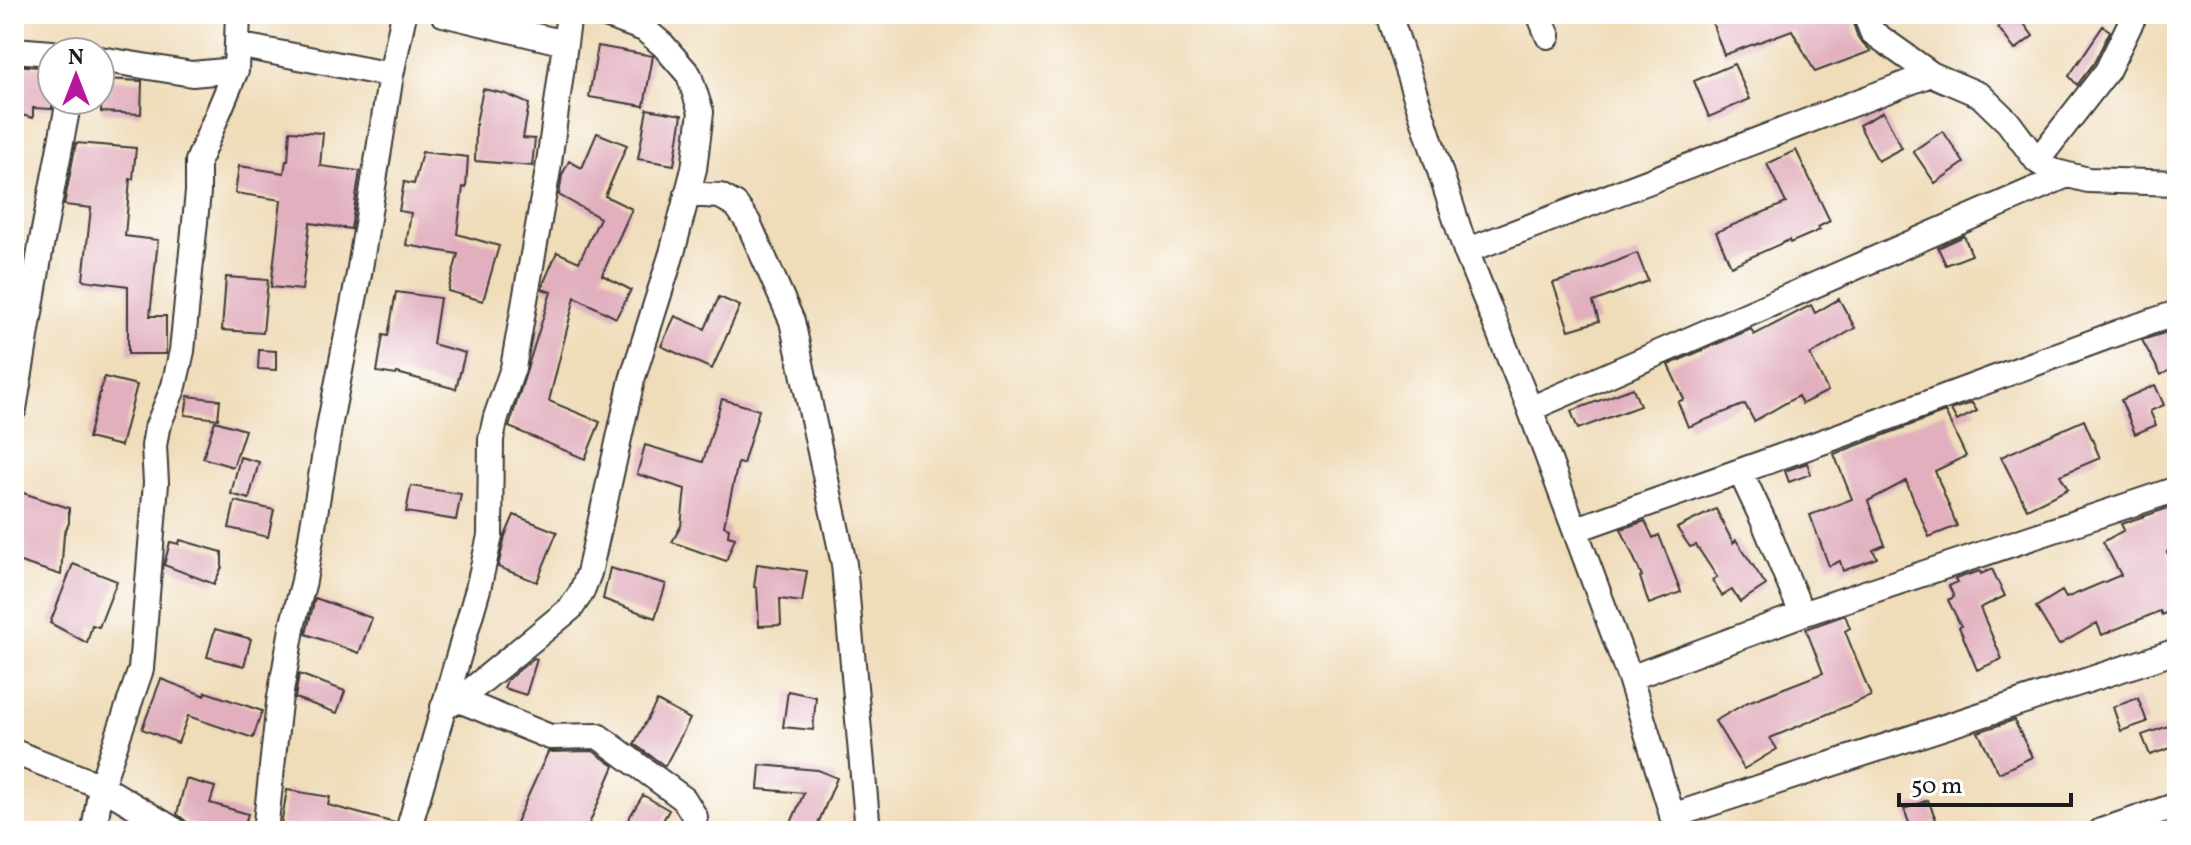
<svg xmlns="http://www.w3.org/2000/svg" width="2191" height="845" viewBox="0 0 2191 845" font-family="Vollkorn,serif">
<rect width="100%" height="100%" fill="#fff"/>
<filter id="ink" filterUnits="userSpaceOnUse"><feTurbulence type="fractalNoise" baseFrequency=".0125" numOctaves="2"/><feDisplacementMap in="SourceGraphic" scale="16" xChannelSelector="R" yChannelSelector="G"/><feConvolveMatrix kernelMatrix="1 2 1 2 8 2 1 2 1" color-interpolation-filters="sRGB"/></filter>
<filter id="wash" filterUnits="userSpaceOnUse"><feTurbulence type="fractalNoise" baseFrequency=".006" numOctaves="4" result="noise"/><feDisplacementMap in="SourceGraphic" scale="32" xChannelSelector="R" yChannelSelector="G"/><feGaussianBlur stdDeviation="1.8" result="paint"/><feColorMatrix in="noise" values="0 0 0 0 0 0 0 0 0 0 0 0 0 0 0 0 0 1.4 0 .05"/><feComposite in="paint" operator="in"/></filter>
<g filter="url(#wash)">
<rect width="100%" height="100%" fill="#efdcb9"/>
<g id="blocks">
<!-- building -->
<path fill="#e1afbd" d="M1709,14H1850L1858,38L1871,51L1815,72L1792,30L1724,55Z
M2012,14H2017L2033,36L2015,50L1998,27Z
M2103,26L2110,31L2094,63L2077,85L2069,76Z
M598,46L653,56L644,106L589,97Z
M1734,64L1750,99L1709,117L1694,81Z
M14,65L52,68V109L33,108V118L14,113Z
M103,79L142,81L141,114L101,112Z
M483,89L506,94L529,104L523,138L535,139L532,166L475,161L476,123Z
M647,109L682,115L674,165L638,159Z
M1883,112L1902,148L1878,161L1859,125Z
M290,131L323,133L320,166L360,171L351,229L310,223L302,290L271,287L281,200L235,193L239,166L284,173L286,161H288Z
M1943,131L1964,163L1935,183L1913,151Z
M597,133L627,145L605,196L632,209L602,275L631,290L616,318L575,297L549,401L600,422L585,459L509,427L551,292L542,289L544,282L557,252L579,262L600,218L559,195L562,175L569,161L582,168Z
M76,143L136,148L133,179H130L125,236L158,240L150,316H166V354H128V286L83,280L91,208L64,205Z
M1796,150L1830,221L1818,227L1820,230L1790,243L1789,240L1731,266L1716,232L1786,203L1767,164Z
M422,152L468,157L466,188L463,187L457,234L499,246L483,301L448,291L458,254L406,245L411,213L399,211L404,182L414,184Z
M1964,236L1972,255L1946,265L1938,248Z
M1637,253L1648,281L1593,302L1599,321L1569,330L1553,283L1584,274Z
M226,277L268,280L263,333L222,330Z
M396,292L440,298L433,344L465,353L456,389L397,373L396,375L377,372L383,335L388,336Z
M719,297L740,306L712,369L661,346L675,316L705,329Z
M1839,299L1855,328L1810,355L1828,391L1802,404L1798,396L1754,421L1745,404L1688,427L1678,402L1684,399L1668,365L1751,329L1754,335L1811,305L1815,313Z
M2177,329V366L2161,375L2142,340Z
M259,350L276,351V370L258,369Z
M104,377L137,385L121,446L88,438Z
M2155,385L2164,405L2150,411L2156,425L2135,434L2121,400Z
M1633,388L1640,406L1578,429L1571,411Z
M188,396L220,400L218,419L185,415Z
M722,399L759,410L743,464L738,463L724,526L729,528L728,536L735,538L726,561L672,542L681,526L685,489L637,474L645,445L703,462Z
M1972,403L1977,411L1957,421L1951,410Z
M1945,412L1966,456L1935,471L1957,526L1929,537L1906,481L1868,501L1885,545L1873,550L1877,558L1843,571L1840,561L1829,566L1810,515L1852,499L1834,454Z
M2084,420L2100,458L2060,475L2068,489L2027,509L2001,457Z
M215,421L245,430L233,467L203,458Z
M240,457L259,462L249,499L231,494Z
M1807,463L1811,474L1789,482L1785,471Z
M411,486L461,494L456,520L406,512Z
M14,490L69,508V523L64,534L61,575L14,560Z
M235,501L274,510L268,537L229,528Z
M2177,505V547L2167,552L2177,572V607L2162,615L2160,611L2102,635L2097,623L2059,645L2036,607L2062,591L2066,598L2121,575L2103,542L2124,530L2121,524Z
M1716,509L1733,543L1736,540L1766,585L1740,602L1732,590L1722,596L1712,580L1717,577L1696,545L1690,547L1677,528Z
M514,515L557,532L537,582L498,567L505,536Z
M1645,521L1653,538L1659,535L1681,592L1649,604L1640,577L1642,576L1621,529Z
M180,540L222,552V567L214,584L164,565L170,542L179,544Z
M73,564L117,581L99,627L92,625L87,643L50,623Z
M757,564L807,571L802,602L780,599L781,625L759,626L757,588L754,587Z
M610,568L666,584L655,618L603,599Z
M1992,569L2005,596L1980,608L2002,659L1977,670L1959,627L1961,626L1948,600L1954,597L1949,586L1957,582L1955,579L1980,571L1981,574Z
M315,598L372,618L359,653L306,634Z
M1845,615L1850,628L1845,631L1871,696L1770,738L1777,749L1744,769L1715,721L1748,702L1823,673L1806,629Z
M215,629L251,639L244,666L207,657Z
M534,658L537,659L526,695L504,688L507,680Z
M299,674L345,691L337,713L295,698Z
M161,679L205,696L206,692L262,711L253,738L188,716L178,743L142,729Z
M788,691L816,697L813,730L783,727Z
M2138,698L2147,722L2121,731L2113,707Z
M657,701L690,719L665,766L634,744Z
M2014,720L2032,757L1999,773L1978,732Z
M2177,723V746L2150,755L2142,735Z
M593,751L614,766L586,831H512L548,752Z
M760,765L818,770L837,778L815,831L791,823L804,793L758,789Z
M186,779L215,787L210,803L248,814L243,831H213L189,824L177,814Z
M287,790L330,797L328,805L395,823L393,831H316L281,825Z
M643,795L669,810L657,831H621Z
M1928,800L1937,822L1912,831L1904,809Z"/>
</g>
</g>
<g filter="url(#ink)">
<use href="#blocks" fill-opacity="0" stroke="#3c3934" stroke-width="2"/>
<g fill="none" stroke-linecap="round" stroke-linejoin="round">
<!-- minor casing -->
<g stroke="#3c3934" stroke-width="28">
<path id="minor" d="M443,14L565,43
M1389,14L1466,251L1530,409L1630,678L1677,831
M1539,14L1548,36
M1865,14L1872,32L1931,74L1980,95L2008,122L2037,161L2052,171L2088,180L2177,183
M237,45L391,75
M14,50L52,53
M100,59L192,74L236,70
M2037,161L2107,71L2135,14
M687,194L720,196L736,205L748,222L792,321L844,564L868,831
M1466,251L1931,74
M14,409L41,246L69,100
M1530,409L2065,176
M1740,471L1763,520L1802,614
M1577,529L1833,438L2120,332L2177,313
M1630,678L1802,614L2177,489
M459,700L550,737L598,736L684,799L695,817L691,831
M443,707L459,700L571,608L581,593L589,573L632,380L672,253L694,169L701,112L689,75L663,45L644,29L603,14
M14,752L101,786L176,831
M1672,816L2177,651
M94,831L101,786L141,669L156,483L154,446L157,428L174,386L182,351L198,192V161L236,70L238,14
M265,831L279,703L293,623L304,581L330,422L359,274L391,75L404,14
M408,831L478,589L490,536L491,439L496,417L513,368L548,170L569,14
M2101,831L2177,805"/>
</g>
<!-- minor -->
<use href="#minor" stroke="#fff" stroke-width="24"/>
</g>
</g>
<!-- margin -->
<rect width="2191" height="845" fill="none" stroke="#fff" stroke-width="48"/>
<!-- north arrow -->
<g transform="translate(76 76)"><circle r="38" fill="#ffffff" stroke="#a4a4a4" stroke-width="2"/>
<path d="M0-6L14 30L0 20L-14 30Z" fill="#b5179e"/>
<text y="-12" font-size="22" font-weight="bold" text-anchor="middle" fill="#1c1c1c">N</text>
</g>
<!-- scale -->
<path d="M1899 793v12h172v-12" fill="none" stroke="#1c1c1c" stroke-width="4"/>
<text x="1911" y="793" font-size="24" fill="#1c1c1c" stroke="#ffffff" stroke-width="6" paint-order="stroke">50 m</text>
</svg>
